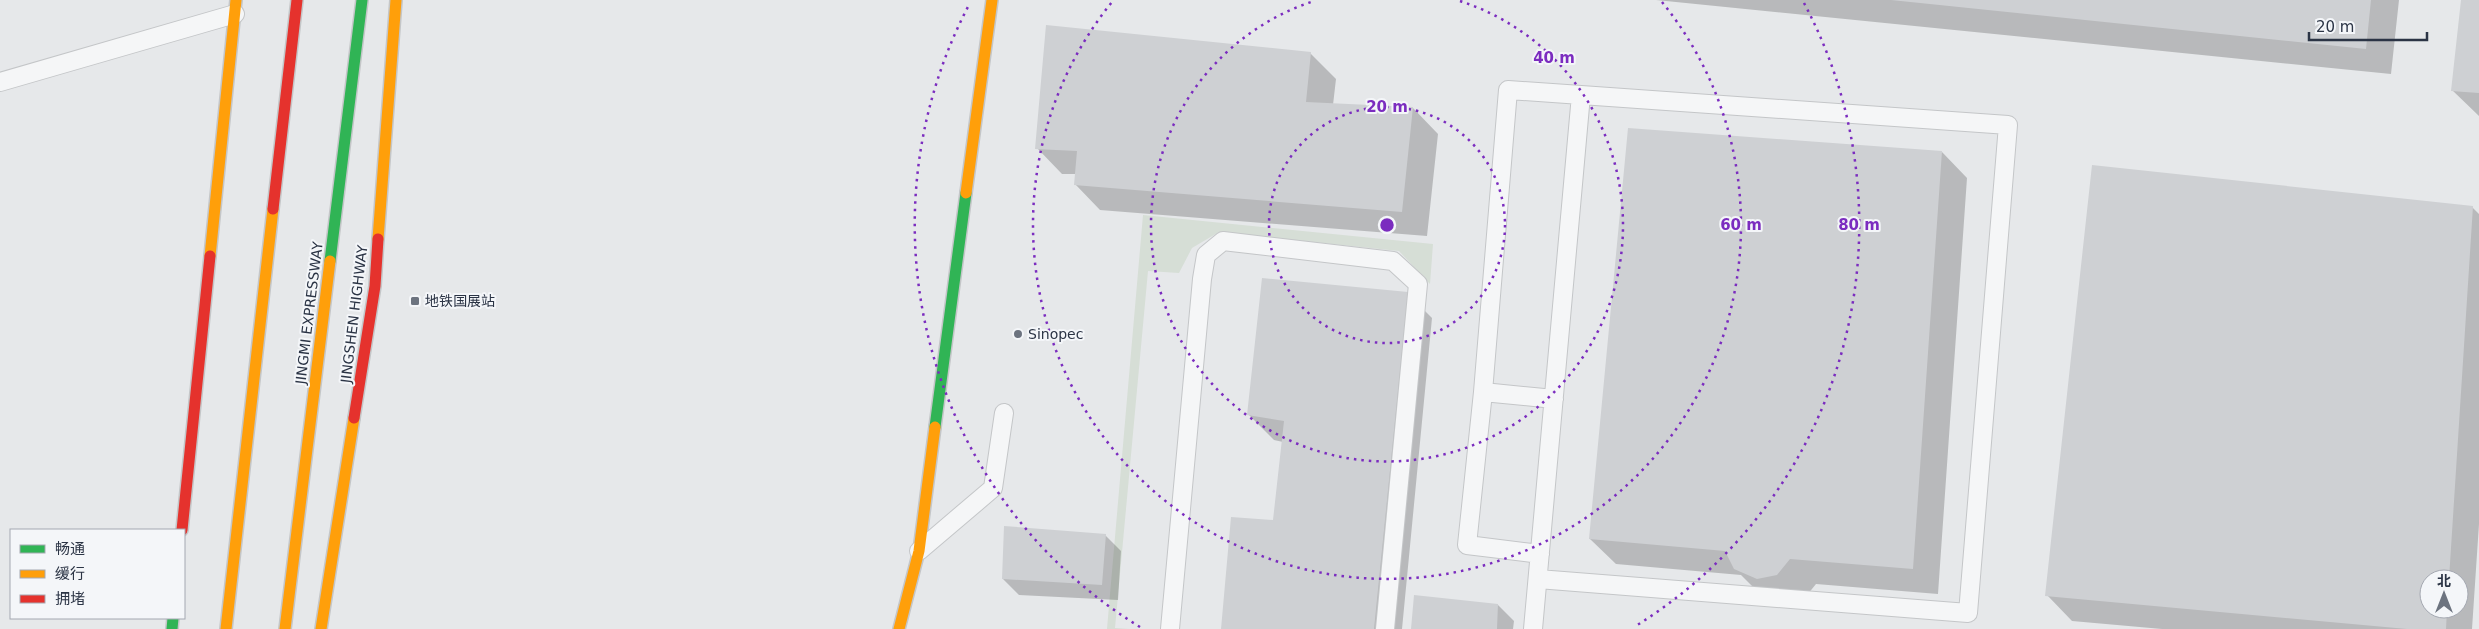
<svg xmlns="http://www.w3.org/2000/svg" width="2479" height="629" viewBox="0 0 2479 629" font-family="'DejaVu Sans','Noto Sans SC',sans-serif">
<rect width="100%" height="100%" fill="#e6e8ea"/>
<!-- green -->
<path fill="#d6ded6" d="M1143,215L1433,244L1430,284L1399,251L1219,232L1192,248L1179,273L1148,271L1115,628L1129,629H1107Z"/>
<!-- shadow -->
<path fill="#0003" fill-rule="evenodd" d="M1656,0H2399L2391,74Z
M2462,0H2479V116L2452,90Z
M1310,53L1336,79L1333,105L1413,108L1438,134L1427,236L1100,210L1075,184L1076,174H1062L1037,148Z
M1942,152L1967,178L1938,594L1816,584L1803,600L1760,594L1741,575L1616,564L1590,539Z
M2472,207L2479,214V524L2472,629H2162L2072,621L2047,595ZM2429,579H2459V609H2429Z
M1407,293L1432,318L1402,629H1222L1274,521L1283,442L1274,440L1249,415Z
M1105,535L1121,551L1118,600L1019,595L1003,579Z
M1498,605L1514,621L1513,629H1413Z"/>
<!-- building -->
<path fill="#ced0d3" d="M1891,0H2371L2366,49Z
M2461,0H2479V93L2451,91Z
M1046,25L1311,52L1306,102L1413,107L1402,212L1074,185L1077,151L1035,149Z
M1628,128L1942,151L1913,569L1790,559L1777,575L1757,579L1734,569L1725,551L1589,539Z
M2092,165L2473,206L2449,579H2429V609H2447L2446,629H2407L2045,596Z
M1262,278L1408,292L1374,629H1221L1231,517L1273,520L1284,421L1247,415Z
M1004,526L1106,534L1102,585L1002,579Z
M1414,595L1498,604L1497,629H1411Z"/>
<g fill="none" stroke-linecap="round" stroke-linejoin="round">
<!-- lane casing -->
<g stroke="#c4c6c8" stroke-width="20">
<path id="lane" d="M0,82L235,14
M1483,392L1508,90L1581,95
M919,551L993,488L1004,413
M1540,554L1467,545L1483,392L1554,399
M1170,629L1202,279L1206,255L1223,241L1393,261L1418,284L1385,629
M1533,629L1581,95L2008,125L1968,613L1538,579"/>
</g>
<!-- fast casing -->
<g stroke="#c4c6c8" stroke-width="14">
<path id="fast" d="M330,261L362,0
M935,427L966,193
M172,629L173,618"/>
</g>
<!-- slow casing -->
<g stroke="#c4c6c8" stroke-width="14">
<path id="slow" d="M966,193L992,0
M378,239L396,0
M210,256L236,0
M226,629L273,209
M285,629L330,261
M321,629L354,418
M899,629L919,551L935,427"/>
</g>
<!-- jam casing -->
<g stroke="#c4c6c8" stroke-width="14">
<path id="jam" d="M273,209L297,0
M354,418L375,286L378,239
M182,530L210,256"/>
</g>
<!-- lane -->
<use href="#lane" stroke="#f5f6f7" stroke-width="18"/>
<!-- fast -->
<use href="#fast" stroke="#30b455" stroke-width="11"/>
<!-- slow -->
<use href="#slow" stroke="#ff9f0a" stroke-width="11"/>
<!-- jam -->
<use href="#jam" stroke="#e5322d" stroke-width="11"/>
</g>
<!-- distance rings -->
<g fill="none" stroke="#7b2cbf" stroke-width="2.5" stroke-dasharray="2.5 5">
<circle cx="1387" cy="225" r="118"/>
<path d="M1460 1A236 236 0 1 1 1314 1"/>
<path d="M1662 2A354 354 0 1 1 1112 2"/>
<path d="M1140 627A472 472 0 0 1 970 3M1804 3A472 472 0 0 1 1634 627"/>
</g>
<!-- markers -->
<g fill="#6c737f" stroke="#f4f6f9" stroke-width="2">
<rect x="410" y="296" width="10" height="10" rx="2.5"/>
<circle cx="1018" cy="334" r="5"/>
</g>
<g text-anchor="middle" stroke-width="4" stroke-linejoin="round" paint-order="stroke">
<!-- poi labels -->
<g font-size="14" fill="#2b3445" stroke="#f4f6f9" text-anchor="start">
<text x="425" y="306">地铁国展站</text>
<text x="1028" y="339">Sinopec</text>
</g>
<!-- street labels -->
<g font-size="14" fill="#2b3445" stroke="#f4f6f9">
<text transform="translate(309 313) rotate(-83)" y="5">JINGMI EXPRESSWAY</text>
<text transform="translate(354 314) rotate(-83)" y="5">JINGSHEN HIGHWAY</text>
</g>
</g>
<circle cx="1387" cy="225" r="8" fill="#7b2cbf" stroke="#f4f6f9" stroke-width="2.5"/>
<g font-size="15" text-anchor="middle" font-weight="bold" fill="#7b2cbf" stroke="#f4f6f9" stroke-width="4" stroke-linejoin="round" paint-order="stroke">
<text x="1554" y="63">40 m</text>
<text x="1387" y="112">20 m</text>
<text x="1741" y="230">60 m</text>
<text x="1859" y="230">80 m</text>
</g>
<!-- legend -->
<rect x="10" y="529" width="175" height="90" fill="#f4f6f9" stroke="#a4a8b1"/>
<rect x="20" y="545" width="25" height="8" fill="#30b455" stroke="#a4a8b1"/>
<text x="55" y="554" font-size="15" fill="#2b3445">畅通</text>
<rect x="20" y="570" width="25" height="8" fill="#ff9f0a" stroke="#a4a8b1"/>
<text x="55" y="579" font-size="15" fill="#2b3445">缓行</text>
<rect x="20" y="595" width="25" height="8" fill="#e5322d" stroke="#a4a8b1"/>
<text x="55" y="604" font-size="15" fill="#2b3445">拥堵</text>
<!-- north arrow -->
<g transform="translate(2444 594)"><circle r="24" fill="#f4f6f9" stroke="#a4a8b1"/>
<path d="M0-4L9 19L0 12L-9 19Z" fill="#6c737f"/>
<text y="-8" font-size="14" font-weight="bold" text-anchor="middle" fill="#2b3445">北</text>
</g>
<!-- scale -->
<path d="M2309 32v8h118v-8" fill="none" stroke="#2b3445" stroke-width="2.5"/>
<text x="2316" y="32" font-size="15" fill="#2b3445" stroke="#f4f6f9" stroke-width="4" paint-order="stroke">20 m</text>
</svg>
